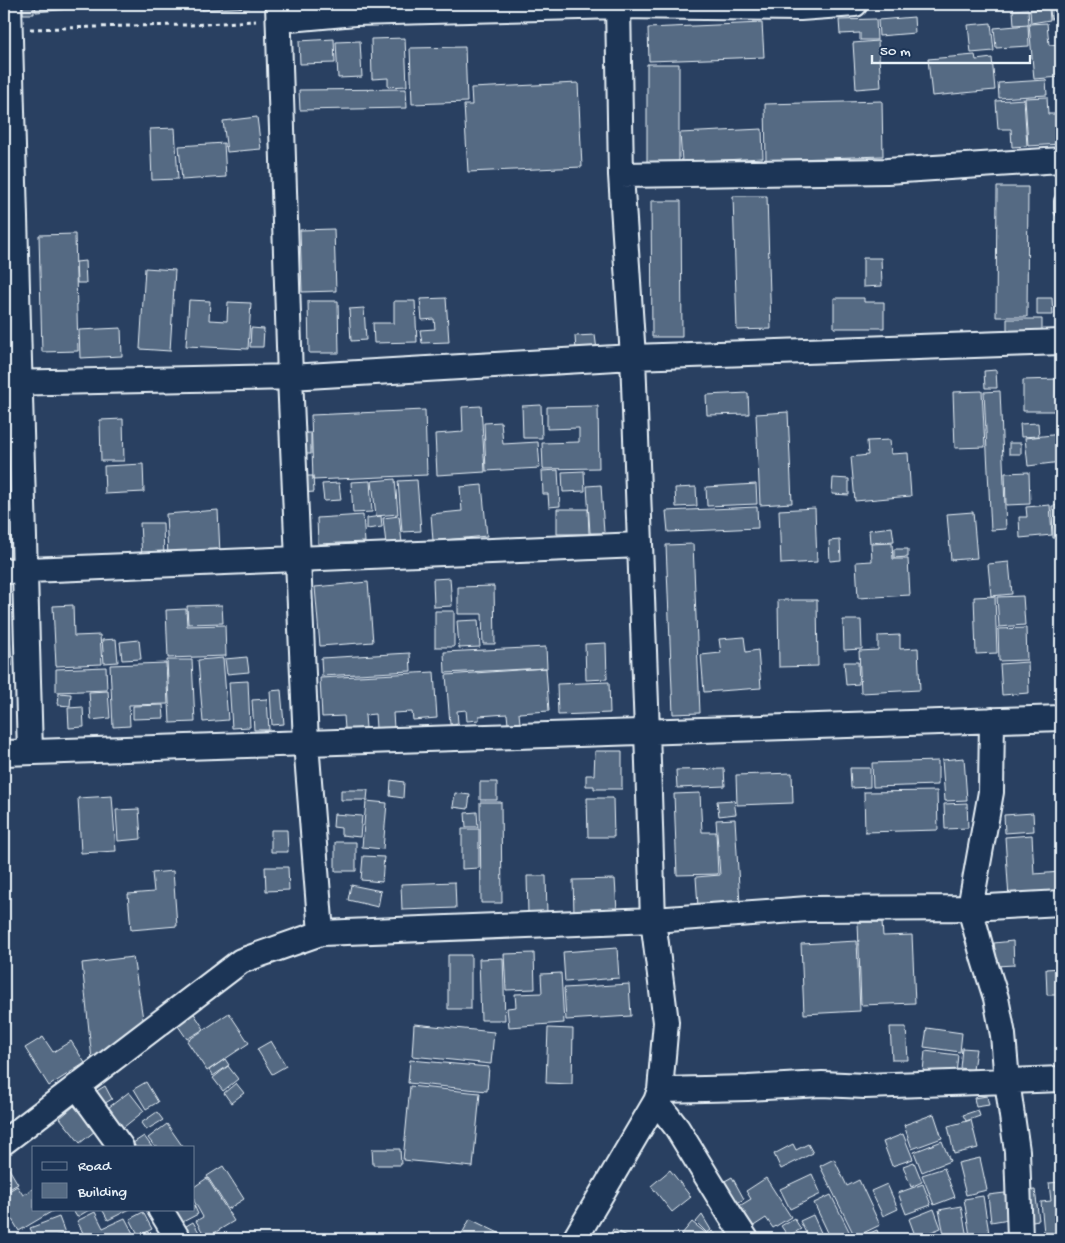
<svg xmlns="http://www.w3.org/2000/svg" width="1065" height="1243" viewBox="0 0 1065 1243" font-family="'Gochi Hand',sans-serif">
<rect width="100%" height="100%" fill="#294061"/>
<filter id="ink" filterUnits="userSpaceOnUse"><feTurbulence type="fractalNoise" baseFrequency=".02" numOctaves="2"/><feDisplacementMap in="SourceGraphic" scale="10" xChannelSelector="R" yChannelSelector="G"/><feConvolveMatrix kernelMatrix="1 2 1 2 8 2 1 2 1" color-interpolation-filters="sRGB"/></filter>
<g filter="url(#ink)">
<!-- building -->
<path fill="#556a83" stroke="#e8f1f8" d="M23,4H34V14H23Z
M35,4H81V8L36,12Z
M202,4H250V7L202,10Z
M1049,8L1050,20L1031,23L1030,10Z
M1061,8V18L1051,19L1050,9Z
M1028,9L1029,24L1014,25L1013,10Z
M914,17L915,33L879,36L878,20Z
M876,19L877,40H860V33L840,34L839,20Z
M762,23L764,57L649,61L648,28Z
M991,23L994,51L971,53L968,25Z
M1047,23L1049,45L1061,44V77L1034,79L1029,24Z
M1028,25L1029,46L996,48L994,28Z
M405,38L407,86L388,87V78L372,79L371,39Z
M334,39L335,63L300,64L299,41Z
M360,41L362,77L338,78L336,42Z
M878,41L881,87L856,89L853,43Z
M465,47L467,102L412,104L410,48Z
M975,55L976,60L992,58L995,90L932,96L928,59Z
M647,64H679V164H647Z
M1046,80L1047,95L999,98L998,83Z
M578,83L582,167L468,172L464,105H472L471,88Z
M406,89L407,108L300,110L299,90Z
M1047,97L1048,114H1061V144L1028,146L1025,98Z
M1024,99L1027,146L1012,147L1011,129H998L996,101Z
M882,101L883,156L766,160L765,104Z
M257,117L261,149L227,152L223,121Z
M175,128L178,179L152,180L150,129Z
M762,129L763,158L682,162L680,133Z
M224,143L226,177L182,180L179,146Z
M997,187H1028L1027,317H996Z
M733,196H767L771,329L737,330Z
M651,201H681L682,337H652Z
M334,229L336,291L302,292L300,230Z
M75,234L78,351L42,352L39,235Z
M863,258H881L882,286L863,287Z
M85,261L86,283H77L76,262Z
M145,268L175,270L170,351L140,349Z
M446,298L449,342L422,343L420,330L435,329L434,319L422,320L420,299Z
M834,298H864V302H884V328H834Z
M1037,298H1052L1053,315H1037Z
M189,300L210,301L209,320L227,321L228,302L251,303L248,349L186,346Z
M308,301H338L339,353H309Z
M394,301H415L417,342L374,343L373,323H394Z
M364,308L366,340L351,341L349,309Z
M1007,319H1042V337H1007Z
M121,328L122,356L80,358L79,330Z
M251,328L264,329L263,347H250Z
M595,335L597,350L576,351L575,336Z
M996,370L997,388H985L984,371Z
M1057,379V411H1023V380Z
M982,391L985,447L955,448L953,392Z
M1000,391L1006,529L991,530L984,392Z
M748,393L749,414L707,415L706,395Z
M541,405L542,438H523L522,406Z
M481,406L485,472L437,475L435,434L463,432L462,407Z
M598,406L599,468L543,469L542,443L579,442V428L547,429V407Z
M425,410L427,475L313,480L311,415Z
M788,412L792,503L760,505L756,414Z
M123,419L124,461H101L100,420Z
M501,422L503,444L538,442L540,468L486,471L484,423Z
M1038,423L1039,436L1021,437L1020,424Z
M298,433H311V454H299Z
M1061,434V462L1028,466L1025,438Z
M890,440L891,454L908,453L911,496L855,501L851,457L868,455L867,441Z
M1009,443H1021V454H1009Z
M143,464L144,492L105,494L104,466Z
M4,467H6V498H4Z
M558,470L560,506L549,507L548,494H543L542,471Z
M584,471L585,491L563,492L562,472Z
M1029,472L1030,504L1006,505L1005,473Z
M302,476H313L314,492L302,493Z
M833,478L849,479V495L832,494Z
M395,479L398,514L376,516L372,481Z
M417,480L421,531L402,532L398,481Z
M370,481L372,512L353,513L351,482Z
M339,483L341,500L324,501L322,484Z
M756,484L757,504L707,506L706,487Z
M482,485L487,536L433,541L431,514L462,511L460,487Z
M601,485L604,533H590L587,486Z
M696,487L697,506L676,507L675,488Z
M1050,505L1052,535L1020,538L1019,517H1027L1026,507Z
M1061,505V538H1053L1052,506Z
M757,507L758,528L668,532L666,511Z
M815,508L817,562L781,564L779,510Z
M557,509H588L589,534H557Z
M218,510L220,554L168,557L166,514Z
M973,512L977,558L951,560L947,514Z
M363,515L365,542L318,544L317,518Z
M381,516L382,527L367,529V518Z
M399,516L402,543L386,544L383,518Z
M140,523H163L164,558L142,559Z
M892,527L894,541L870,543L869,530Z
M840,540L841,560L830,561L829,541Z
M892,543L893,559H908L910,595L858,598L856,562L872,561L871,544Z
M693,544L700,713L673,714L666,545Z
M894,549H908V557L894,558Z
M1009,562L1012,594L991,596L988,564Z
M450,578L452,606L434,607L433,579Z
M368,582L373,642L320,646L315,587Z
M494,586L495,644H483L482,614H458V587Z
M995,596L997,653L976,654L974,597Z
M1023,596L1025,625L999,627L997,597Z
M778,600H817L818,666L779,667Z
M73,605L74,636L100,635L102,664L56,666L53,606Z
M222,605L223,623L188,624L187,606Z
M186,609L187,626L225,625L226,656L168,658L166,610Z
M435,611H454V647H435Z
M4,616H9L12,666H4Z
M478,620L480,647L459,648L457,621Z
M843,620H861L862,649L844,650Z
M1026,628L1027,660L999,661L998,629Z
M900,635V649L918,648L920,690L861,693L859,651L878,650V636Z
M744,637L746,652L758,650L761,688L704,692L701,655L721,653L719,639Z
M116,639L118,662L104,663L102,640Z
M139,640L141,659L122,660L120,642Z
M606,643L607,679L586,680L585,644Z
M546,647L547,668L445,673L444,652Z
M410,653L411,671L322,676L321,658Z
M247,657L249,672L227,674L225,659Z
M223,658L228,720L203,722L198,660Z
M167,660H192L195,722L170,723Z
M844,662H858L859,684L846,685Z
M1028,662L1029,693L1002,695L1000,664Z
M166,663L168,704L129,705L130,726L113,727L110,665Z
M106,667L107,690L56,692V669Z
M546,668L549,711L519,713L520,723L508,724L507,714L479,716V720L467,721L466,710L457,711L458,723L450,724L446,675Z
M434,672L437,718L413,720L412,712L393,713L394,728H376L375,714L365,715L366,728L345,729L344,716L322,717L320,678Z
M248,681L250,727L232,728L229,682Z
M609,682L610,713L558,715L557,684Z
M281,690L284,724L272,725L270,691Z
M108,691L110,718L91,720L89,692Z
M59,693L71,694L70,706L58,705Z
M267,699L269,730H254L252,700Z
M163,705L164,718L133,719V706Z
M83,707L84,727L69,728L68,708Z
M595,751H622V789H594V786H586V775H594Z
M964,758L967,800L945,801L942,760Z
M938,761V785L873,787L872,763Z
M850,768H870V787L851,788Z
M724,769L725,786L677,788L676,770Z
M792,773L793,803L737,805L736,775Z
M391,780L404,782L403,798L390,796Z
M480,782H497V800H480Z
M341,790H368L367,800H341Z
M937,791L938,830L865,832L864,792Z
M455,793L470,795L468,809L453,807Z
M700,793L702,832H716L718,874L677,875L674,794Z
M112,796L116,851L81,853L78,798Z
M587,798H613L614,837H588Z
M734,800L736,814L719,816L717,801Z
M366,801L387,803L383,849L362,847Z
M480,802H501L502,903H481Z
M967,803L968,828L945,829L944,804Z
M139,809L141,839L118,841L116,810Z
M477,812L478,827H466L465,813Z
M1033,813L1034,831L1005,833L1004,815Z
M334,814L362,816L360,837L341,835V828L333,827Z
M735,819L740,904L698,907L696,877L720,875L716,820Z
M462,829H479V868L462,869Z
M271,830H287L288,852H271Z
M1032,835L1034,874L1061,872V896L1009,899L1005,837Z
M335,842H356V871H335Z
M363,856L384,857L382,882L361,880Z
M265,867H288L289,890L266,891Z
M173,871L177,926L131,930L128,894L154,892L152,873Z
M527,876H546L547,914H528Z
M615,879L617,911L574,913L573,880Z
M455,882L456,908L402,910L401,884Z
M351,885L381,891L378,907L348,900Z
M858,922H882L883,936L912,935L915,1003L861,1005Z
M857,941L860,1011L804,1014L801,944Z
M1013,941L1014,965L996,966L994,943Z
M617,948L619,978L565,982L563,952Z
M534,953L535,989L506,990L504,954Z
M448,955H471V1009H448Z
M133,957L144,1025L92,1060L82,963Z
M503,958L505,1020H481L479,959Z
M1061,968V995H1047L1046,969Z
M561,973L564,1023L509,1027L507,1008L516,1007L515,994L542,993L541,974Z
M629,984L631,1016L566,1020L564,988Z
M193,1012L204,1029L187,1039L176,1023Z
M229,1013L249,1043L207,1071L187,1041Z
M414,1024L494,1032L491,1064L412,1056Z
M890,1027H906L908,1060H892Z
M548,1028L573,1029L572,1084L546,1083Z
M927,1028L962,1033L960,1052L924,1047Z
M43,1037L53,1052L71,1041L85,1063L49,1086L25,1048Z
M271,1041L286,1066L272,1074L257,1049Z
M962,1048L976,1049L973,1070L960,1068Z
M925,1051L958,1055L956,1074L923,1071Z
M225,1059L229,1065L213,1076L209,1070Z
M410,1060L489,1067L487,1091L408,1083Z
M228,1066L238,1079L223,1091L213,1078Z
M146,1082L158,1102L146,1109L134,1089Z
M236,1083L244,1093L231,1103L224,1093Z
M105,1086L112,1099L97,1108L90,1095Z
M410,1086L480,1093L473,1167L403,1160Z
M129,1092L144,1111L119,1131L104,1111Z
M987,1096L989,1105L976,1107L974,1098Z
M74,1106L95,1131L80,1143L60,1118Z
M978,1110L980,1116L966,1121L963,1115Z
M157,1112L163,1120L146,1130L141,1123Z
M934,1114L942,1138L912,1149L904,1125Z
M971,1120L978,1148L954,1154L948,1126Z
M167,1124L183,1147H155L148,1138Z
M903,1134L913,1159L892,1166L883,1142Z
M144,1136L152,1147H136L133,1143Z
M942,1141L950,1161L922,1172L914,1152Z
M793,1144L796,1150L808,1144L813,1153L781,1169L774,1154Z
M372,1149H400L401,1165H373Z
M980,1158L987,1190L966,1195L958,1163Z
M834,1159L847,1186L859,1180L880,1225L855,1237L820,1166Z
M914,1162L922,1182L911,1187L903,1166Z
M223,1166L244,1199L228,1209L207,1176Z
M8,1167L18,1184L4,1192V1170Z
M944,1168L955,1197L934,1205L922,1175Z
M670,1170L691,1197L672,1212L651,1186Z
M812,1174L821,1194L790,1209L780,1189Z
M732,1177L744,1199L729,1208L716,1186Z
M207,1178L234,1221L206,1238L196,1221L203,1217L194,1201V1187Z
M766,1178L791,1217L773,1228L766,1218L749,1229L736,1208L751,1199L746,1191Z
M1061,1182V1239H1054L1053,1233H1044L1041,1202L1051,1201L1049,1183Z
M887,1184L898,1209L883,1216L871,1191Z
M923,1184L931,1205L906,1214L898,1193Z
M17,1186L23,1195L34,1188V1209H56L19,1231L4,1206V1194Z
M1035,1190L1039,1220L1026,1222L1022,1191Z
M1005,1193L1009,1219L991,1222L988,1195Z
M831,1195L853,1239H831L814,1203Z
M983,1196L989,1233L970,1236L964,1199Z
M194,1205L198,1214L177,1225L169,1209H194Z
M961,1206L967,1237L955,1239H945L939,1210Z
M72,1209H88L89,1210L77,1217Z
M102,1209H130L108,1220Z
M934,1209L941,1228L916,1238L909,1219Z
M95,1212L103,1228L125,1218L136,1239H86L77,1221Z
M143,1212L152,1229L139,1236L130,1219Z
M702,1215L711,1230L707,1233L696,1222Z
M813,1215L823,1237L818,1239H809L800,1221Z
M59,1217L65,1233L48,1239H35L30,1228Z
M794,1218L801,1229L788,1236L781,1226Z
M470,1219L511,1239H459Z
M193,1222L203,1239H187L181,1229Z
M692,1222L707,1234L703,1239H686L681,1235Z
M613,1229L627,1236L625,1239H609Z
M877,1230L881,1239H861L860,1237Z
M712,1231L719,1237L717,1239H705Z"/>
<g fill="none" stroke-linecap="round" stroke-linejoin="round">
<!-- service casing -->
<g stroke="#e8f1f8" stroke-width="16">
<path id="service" d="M1061,201V210"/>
</g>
<!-- minor casing -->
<g stroke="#e8f1f8" stroke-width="28">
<path id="minor" d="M9,4L30,752
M278,4L290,377L306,743L321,933
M279,20L355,13L618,6L800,8L855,4
M621,175L887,171L1061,160
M4,383L290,377L633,357L1061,342
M4,571L640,545
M992,720L991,792L970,908L984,960L996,998L1003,1035L1007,1081L1061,1079
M4,753L1061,718
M77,1086L121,1147
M660,1090L748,1088L822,1084L865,1086L1007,1081L1017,1151L1020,1239
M656,1101L677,1128L729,1213L746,1239
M4,1142L241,961L321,933L653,920L808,909L970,908L1061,903
M160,1209L178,1239
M575,1239L656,1101L660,1090L666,1022L653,920L647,731L633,357L621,175L618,4"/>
</g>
<!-- path -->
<path stroke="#e8f1f8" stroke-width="3" stroke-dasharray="4 4" stroke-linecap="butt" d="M30,29L127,26L189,25L256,21"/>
<!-- service -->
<use href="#service" stroke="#1d3557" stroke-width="12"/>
<!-- minor -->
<use href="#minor" stroke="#1d3557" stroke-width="24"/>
</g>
</g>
<!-- margin -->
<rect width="1065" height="1243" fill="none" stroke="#1d3557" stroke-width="20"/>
<rect x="10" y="10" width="1045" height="1223" fill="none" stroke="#e8f1f8" stroke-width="2" filter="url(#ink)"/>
<!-- legend -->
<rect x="32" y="1146" width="162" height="65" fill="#1d3557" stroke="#6e8097"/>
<rect x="42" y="1162" width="25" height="8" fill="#1d3557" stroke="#6e8097"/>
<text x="78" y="1170" font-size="15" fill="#e8f1f8">Road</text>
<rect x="42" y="1183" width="25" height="15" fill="#556a83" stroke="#6e8097"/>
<text x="78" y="1196" font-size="15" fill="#e8f1f8">Building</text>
<!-- scale -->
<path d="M872 55v8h158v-8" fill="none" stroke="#e8f1f8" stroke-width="2.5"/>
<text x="880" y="55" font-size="15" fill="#e8f1f8" stroke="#1d3557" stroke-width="4" paint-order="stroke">50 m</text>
</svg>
